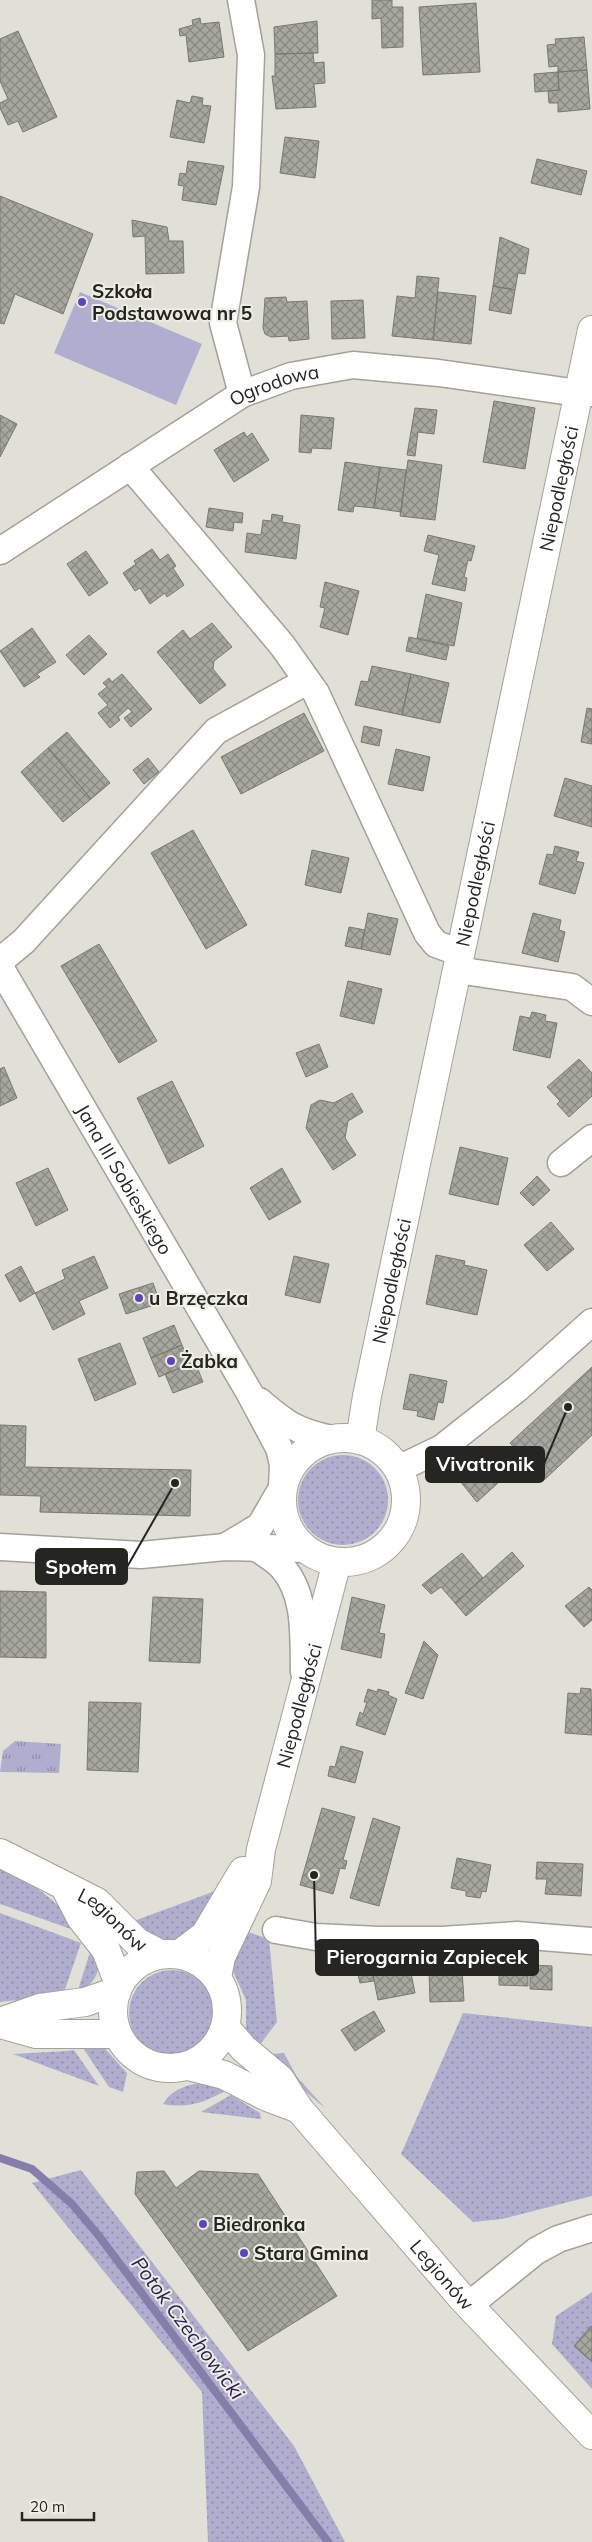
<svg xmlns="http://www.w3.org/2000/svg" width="592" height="2542" viewBox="0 0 592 2542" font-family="Mulish,sans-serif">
<defs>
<pattern id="grass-dots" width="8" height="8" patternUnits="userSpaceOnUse" patternTransform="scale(1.25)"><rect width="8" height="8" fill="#b0aece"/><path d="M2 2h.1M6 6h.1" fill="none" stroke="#8f8da7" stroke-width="1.8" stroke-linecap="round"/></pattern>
<pattern id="park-tufts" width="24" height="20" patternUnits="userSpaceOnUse" patternTransform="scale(1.25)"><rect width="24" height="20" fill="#b0aece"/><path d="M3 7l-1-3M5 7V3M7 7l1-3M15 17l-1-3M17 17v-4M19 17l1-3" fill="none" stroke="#8f8da7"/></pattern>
<pattern id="building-cross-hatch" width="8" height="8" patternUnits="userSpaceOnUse" patternTransform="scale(1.25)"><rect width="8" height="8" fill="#a6a79e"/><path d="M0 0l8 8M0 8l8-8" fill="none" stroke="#878880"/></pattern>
</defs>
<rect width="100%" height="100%" fill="#e0e0d7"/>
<!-- grass -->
<path fill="url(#grass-dots)" d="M298 1500a45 45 0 1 1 90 0a45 45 0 1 1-90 0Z
M0,1869C35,1881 62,1907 85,1934L0,1904Z
M226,1887L191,1937C162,1944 152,1943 131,1922Z
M0,1913L81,1943L63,1995L0,2002Z
M242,1930L269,1939L277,2022L256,2050L246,2029V2000L232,1969Z
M91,1949C93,1953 97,1959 98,1964C100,1976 87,1990 77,1993Z
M129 2013a43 43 0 1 1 86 0a43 43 0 1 1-86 0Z
M463,2013L592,2027V2196L502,2219L473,2222L401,2154Z
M100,2043L127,2073L123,2092L109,2087L83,2048Z
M74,2050L99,2086L13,2054L66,2051Z
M284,2053L297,2077L326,2109L268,2060L272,2054Z
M205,2082L230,2088C208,2101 190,2109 163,2104C173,2088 187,2085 205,2082Z
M231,2095L260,2113L261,2119L201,2112Z
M81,2170L294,2446L345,2542H208L202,2392L32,2183Z
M592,2292V2389L552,2344L556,2316Z"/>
<!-- park -->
<path fill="url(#park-tufts)" d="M15,1741L61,1744L59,1773L0,1772L3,1751Z"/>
<!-- garden -->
<path fill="#b0aece" d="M80,292L202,344L176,405L54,353Z"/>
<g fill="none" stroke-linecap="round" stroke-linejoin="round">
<!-- stream -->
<path stroke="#837faa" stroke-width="8" d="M0,2158L32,2169L72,2204L99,2236L328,2542"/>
</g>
<!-- building -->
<path fill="url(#building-cross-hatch)" stroke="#787971" d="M372,0H392V7H403V47L382,48L381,18L372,19Z
M476,3L480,72L423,75L419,7Z
M200,18L201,24L219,22L224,57L189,62L186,35L180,36L179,29L193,25L192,20Z
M317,21L318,53L275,54L274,27Z
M18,31L57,117L23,132L18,121L8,125L0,108V103L8,99L0,81V39Z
M584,37L587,70L558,72V66L549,67L547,45L556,44L555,39Z
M313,53L314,63L324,62L325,83L314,84L316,107L276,109L272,76H275V54Z
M587,70L590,109L558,112V103H549L548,91L559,90L558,72Z
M558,72L559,90L535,92L534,74Z
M192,96L203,98L202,105L211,106L204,143L170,137L177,100L190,103Z
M285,137L319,141L315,178L280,173Z
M537,159L587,171L581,195L531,183Z
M188,161L224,166L216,205L182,200L184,186L178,185L180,173L186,174Z
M0,196L93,234L63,314L15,294L4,324L0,323Z
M132,220L167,227L169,241H183L184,273L146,274L145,236L133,237Z
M500,237L529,249L525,274L518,273L515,290L493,286Z
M417,276L439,278L433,340L392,336L397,296L415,298Z
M493,286L515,290L511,314L489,310Z
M438,292L476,296L471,344L433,340Z
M286,297L287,302L307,301L309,339L289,341L288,336L271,337L265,334L263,328L265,298Z
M363,300L365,338L332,339L331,301Z
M494,401L535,408L525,469L483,462Z
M415,408L437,410L434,434L418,432L415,456L407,455Z
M0,415L17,424L0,457Z
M301,415L334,418L331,449L312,448L311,453L299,452Z
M244,432L247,437L252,433L269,460L234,482L214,450Z
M408,460L442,465L435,520L400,516Z
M345,462L380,467L374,508L354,506L353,512L338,510Z
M380,467L406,470L401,512L374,508Z
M209,508L243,513L242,523L234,522L233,531L206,527Z
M272,514L283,516L282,522L300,525L296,559L245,552L247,533L261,535L263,520L271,521Z
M428,535L475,546L471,561L468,560L464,577L467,578L465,591L432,584L439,555L424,551Z
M152,549L160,560L168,554L176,566L173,568L184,585L167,597L165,593L150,604L140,588L135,591L123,573L136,564L134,561Z
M86,551L108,583L89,596L67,564Z
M325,582L359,591L348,635L320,627L325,608L320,607Z
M426,594L462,603L454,646L417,638Z
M212,623L232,647L214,661L213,669L226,685L200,704L157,652L183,630L190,639Z
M32,628L56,662L37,674L40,677L24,687L0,651Z
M89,635L107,654L84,675L66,655Z
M409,637L449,646L446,660L406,651Z
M372,666L411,674L402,715L355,705L361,681L368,682Z
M122,674L152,709L131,727L124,718L132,712L128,708L118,717L120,720L110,728L98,713L108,705L98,694L107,687L103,683L109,678L112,682Z
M411,674L449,683L440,723L402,715Z
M587,708L592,709V744L581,742Z
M304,713L324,751L241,794L221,757Z
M364,726L382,730L379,746L361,742Z
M67,732L110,783L91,799L48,748Z
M48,748L91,799L63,822L21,772Z
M396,749L430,757L423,791L388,784Z
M148,758L159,772L144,784L133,770Z
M565,778L592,786V827L554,816Z
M193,830L247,925L206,949L151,853Z
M555,846L579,852L576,861L584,863L575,894L539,884L547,854L553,855Z
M312,850L349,858L341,893L305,885Z
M368,913L398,919L390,955L361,949Z
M533,913L561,920L559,930L565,932L558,962L522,953Z
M349,927L365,930L361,949L345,946Z
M99,944L157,1041L119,1063L61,966Z
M348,981L382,989L374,1024L340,1016Z
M532,1012L546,1015L545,1021L557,1023L550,1058L513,1050L520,1016L530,1018Z
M319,1044L328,1067L306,1077L296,1053Z
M579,1059L592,1073V1096L569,1117L557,1104L560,1101L547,1087Z
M4,1067L17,1098L0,1106V1069Z
M172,1081L204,1146L169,1164L137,1098Z
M352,1093L363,1112L348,1121L345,1138L356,1155L333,1170L306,1128L311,1105L320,1100L334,1103Z
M460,1147L508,1158L498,1205L449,1194Z
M48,1168L68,1210L36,1226L16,1183Z
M282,1168L301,1202L269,1220L250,1188Z
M537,1176L550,1190L533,1206L520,1193Z
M551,1222L574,1249L547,1271L524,1245Z
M436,1255L465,1261L464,1265L487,1270L477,1315L426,1304Z
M94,1256L108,1288L79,1301L85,1314L53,1330L35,1293L65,1279L62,1270Z
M294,1256L329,1264L320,1303L285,1295Z
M21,1266L35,1293L20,1302L5,1275Z
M153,1283L160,1303L126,1314L119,1294Z
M174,1325L182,1345L151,1358L143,1338Z
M120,1343L136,1384L95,1401L78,1359Z
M182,1345L190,1364L159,1377L151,1358Z
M195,1362L203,1382L173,1393L165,1374Z
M592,1367V1435L543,1481L510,1443Z
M410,1374L447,1381L443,1403L438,1402L434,1420L417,1416L418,1411L403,1409Z
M0,1425L26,1426L25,1467L191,1470L190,1516L40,1512L41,1496L0,1495Z
M479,1460L486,1467L491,1462L500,1473L495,1478L499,1482L477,1502L455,1475L463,1469L467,1471Z
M512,1552L524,1566L466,1616L455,1603Z
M462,1553L483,1578L455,1603L441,1587L431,1594L422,1585Z
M589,1587L592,1590V1620L584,1627L565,1606Z
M0,1591L46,1592V1658L0,1657Z
M153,1597L203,1599L200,1663L149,1661Z
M352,1597L385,1605L379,1633L385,1634L381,1658L341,1649Z
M424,1641L438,1655L423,1699L405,1693Z
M581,1688L591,1689L592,1735L565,1733L568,1693L580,1694Z
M368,1689L377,1692L378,1689L389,1692L388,1695L397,1699L385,1735L356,1725L360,1712L363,1714L367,1702H364Z
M89,1702L141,1703L138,1772L87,1770Z
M341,1746L363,1752L355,1783L328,1776L330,1766L335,1767Z
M322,1808L355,1817L343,1860L347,1861L345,1869L340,1868L333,1894L300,1885Z
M373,1818L400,1827L379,1906L350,1898Z
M457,1858L491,1865L486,1892L482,1891L480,1898L466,1896V1891L451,1888Z
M537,1862L583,1864L581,1896L545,1894L547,1879H536Z
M344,1949H368L374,1981L360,1983L356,1966L346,1968L339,1955Z
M408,1958L415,1993L378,2000L371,1965Z
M499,1965H528V1986L499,1985Z
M530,1965L552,1966V1990L530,1989Z
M462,1969L464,2001L430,2002L429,1971Z
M374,2011L385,2031L355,2051L341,2030Z
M164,2171L176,2188L199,2171L258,2174L337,2296L248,2351L135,2194L137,2172Z
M591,2326L592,2327V2362L574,2346Z"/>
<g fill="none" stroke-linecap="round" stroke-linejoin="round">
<!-- street casing -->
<g stroke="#a2a29a" stroke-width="29">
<g id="street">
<path d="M241,0L251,55L246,187L223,323L242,394"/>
<path d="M130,466L282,645L316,693L427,933L436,944L460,953"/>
<path id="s1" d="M0,551L242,394L291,376L353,365L439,373L578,393H592"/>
<path d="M0,961L24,941L216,731L307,681"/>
<path id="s2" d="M0,967L249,1392L279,1448L283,1464L282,1488L260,1526L225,1547"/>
<path d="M457,970L572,987L592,1002"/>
<path d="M561,1163L592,1138"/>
<path d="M259,1401C286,1424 297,1432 332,1439"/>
<path d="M398,1469L442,1448L518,1388L592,1322"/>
<path d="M0,1547L141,1555L225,1547L306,1549"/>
<path d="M257,1548C265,1554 275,1559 282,1567C307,1595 303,1637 304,1672"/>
<path d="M276,1930L316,1937L378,1940H442L517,1935L592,1941"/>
<path d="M469,2305L536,2251L558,2239L592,2228"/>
</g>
</g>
<!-- secondary casing -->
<g stroke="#a2a29a" stroke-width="30">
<g id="secondary">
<circle cx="344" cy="1500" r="62"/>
<path id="s3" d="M360,1440L367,1396L592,330"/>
<path id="s4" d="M0,1853L97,1902L137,1942L160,1954"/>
<path d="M65,1887L81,1918L106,1950L119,1984"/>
<circle cx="170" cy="2011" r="57"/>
<path d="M180,1954L205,1935L243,1871"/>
<path id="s5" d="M217,1977L221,1957L257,1881L261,1849L337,1562"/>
<path d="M0,2022L40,2008L85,2002L117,1991"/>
<path d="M0,2024L36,2034H117"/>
<path id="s6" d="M226,2028L244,2049L280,2079L299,2109L462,2298L592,2435"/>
<path d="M188,2066L224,2075L267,2097L299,2109"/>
</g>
</g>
<!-- street -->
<use href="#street" stroke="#fff" stroke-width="26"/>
<!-- secondary -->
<use href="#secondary" stroke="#fff" stroke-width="28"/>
</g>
<!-- markers -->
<g fill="#6043bc" stroke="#edede4" stroke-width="2">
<circle cx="82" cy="302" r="5"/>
<circle cx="139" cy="1298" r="5"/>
<circle cx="171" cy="1361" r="5"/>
<circle cx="203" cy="2224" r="5"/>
<circle cx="244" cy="2253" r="5"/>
</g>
<g text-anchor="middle" stroke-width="4" stroke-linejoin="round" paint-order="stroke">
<!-- poi labels -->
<g font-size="19" font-weight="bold" fill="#252522" stroke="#edede4" text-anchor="start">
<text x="92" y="298">Szkoła<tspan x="92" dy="22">Podstawowa nr 5</tspan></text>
<text x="149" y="1305">u Brzęczka</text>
<text x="181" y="1368">Żabka</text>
<text x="213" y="2231">Biedronka</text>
<text x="254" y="2260">Stara Gmina</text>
</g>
<!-- street labels -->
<g font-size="19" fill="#252522" stroke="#edede4">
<text dy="7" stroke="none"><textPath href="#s1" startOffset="322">Ogrodowa</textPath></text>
<text dy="7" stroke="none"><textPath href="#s3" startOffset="972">Niepodległości</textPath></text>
<text dy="7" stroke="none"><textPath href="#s3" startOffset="568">Niepodległości</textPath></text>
<text dy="7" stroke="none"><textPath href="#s2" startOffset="246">Jana III Sobieskiego</textPath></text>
<text dy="7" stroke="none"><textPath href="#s3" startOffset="162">Niepodległości</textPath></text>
<text dy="7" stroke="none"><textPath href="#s5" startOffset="285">Niepodległości</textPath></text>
<text dy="7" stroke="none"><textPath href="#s4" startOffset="132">Legionów</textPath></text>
<text dy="7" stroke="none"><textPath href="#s6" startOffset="329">Legionów</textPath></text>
</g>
<!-- water labels -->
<g font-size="20" font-style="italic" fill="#291e54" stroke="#edede4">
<text transform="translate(188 2328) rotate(53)" y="7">Potok Czechowicki</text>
</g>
</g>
<!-- callouts -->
<path fill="none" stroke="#252522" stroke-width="2" d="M568 1407L544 1464M175 1483L127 1567M314 1875L316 1957"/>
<g fill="#252522" stroke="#edede4" stroke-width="2">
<circle cx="568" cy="1407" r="5"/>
<circle cx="175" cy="1483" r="5"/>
<circle cx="314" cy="1875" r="5"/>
</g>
<g fill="#252522" stroke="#252522" stroke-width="2">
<rect x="426" y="1447" width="118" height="35" rx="5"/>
<rect x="36" y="1549" width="91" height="35" rx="5"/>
<rect x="316" y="1940" width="222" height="35" rx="5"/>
</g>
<g font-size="20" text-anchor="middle" font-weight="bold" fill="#fff">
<text x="485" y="1471">Vivatronik</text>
<text x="81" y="1574">Społem</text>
<text x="427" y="1964">Pierogarnia Zapiecek</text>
</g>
<!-- scale -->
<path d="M22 2512v8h72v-8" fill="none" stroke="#252522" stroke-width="2.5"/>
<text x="30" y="2512" font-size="15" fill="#252522" stroke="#edede4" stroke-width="4" paint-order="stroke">20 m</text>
</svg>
